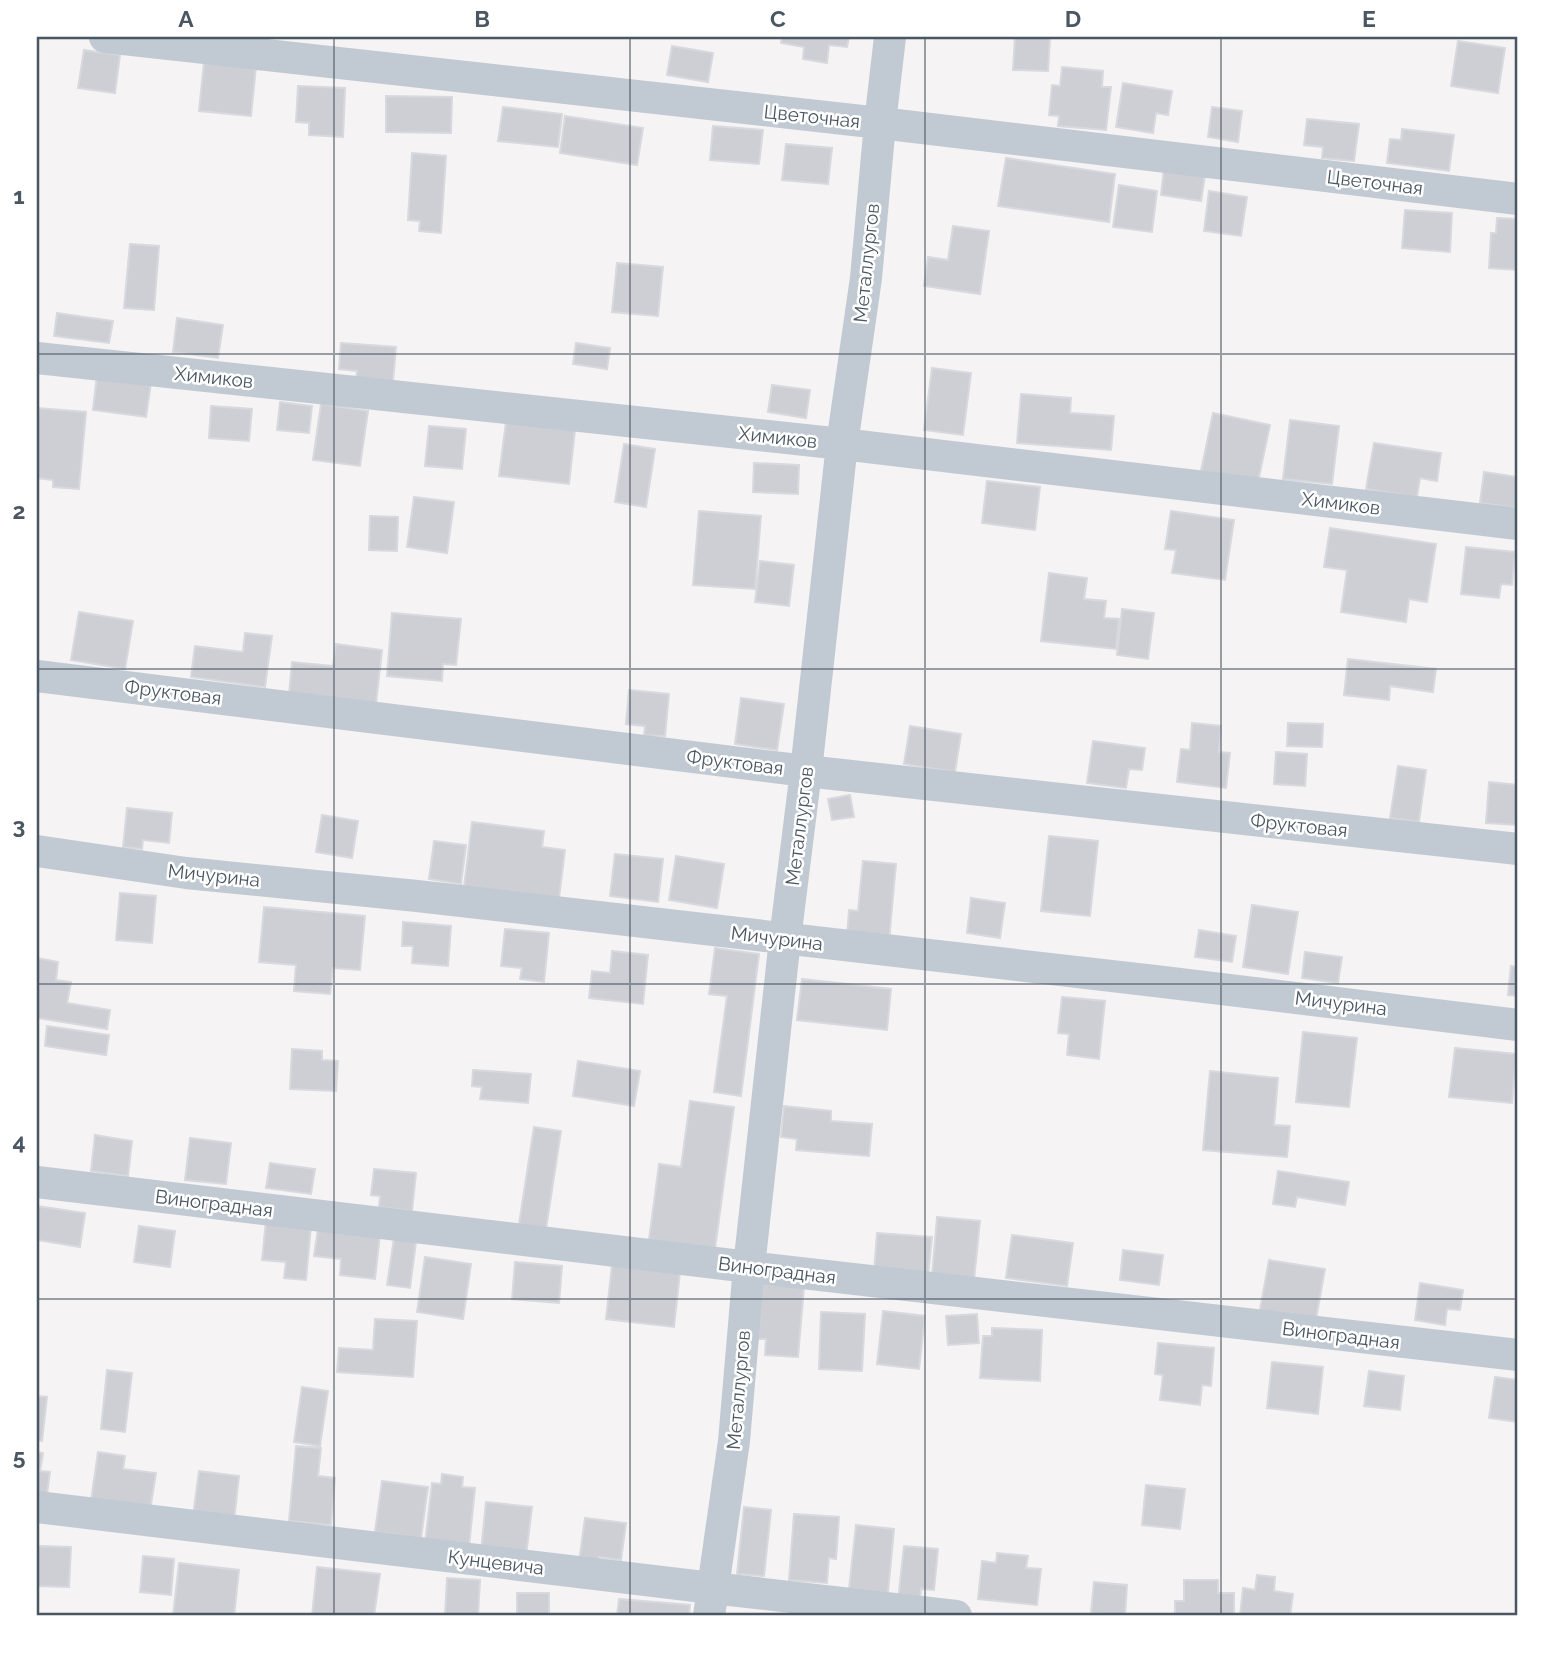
<svg xmlns="http://www.w3.org/2000/svg" width="1555" height="1653" viewBox="0 0 1555 1653" font-family="Raleway,sans-serif">
<rect width="100%" height="100%" fill="#f5f3f3"/>
<!-- building -->
<path fill="#cdcfd5" stroke="#d7d9de" stroke-width="2" d="M782,37H849L847,47L829,45L827,63L803,59L804,47L781,43Z
M1015,37H1050L1048,71L1013,70Z
M1458,41L1505,48L1498,93L1451,86Z
M672,46L713,53L708,82L667,75Z
M84,50L120,55L115,93L78,88Z
M204,61L256,67L251,116L199,111Z
M1062,67L1103,71L1102,87H1111L1106,130L1058,126L1059,116L1049,115L1052,85L1060,86Z
M1123,83L1172,91L1168,115L1156,113L1153,133L1116,127Z
M298,86L345,88L343,137L309,135V123L296,122Z
M386,96L452,97L451,133L386,132Z
M503,107L562,114L558,147L498,141Z
M1212,107L1242,111L1238,142L1208,137Z
M565,116L643,128L637,165L560,153Z
M1307,119L1359,124L1354,161L1322,158L1323,147L1304,145Z
M713,126L763,130L759,164L710,160Z
M1402,129L1454,135L1449,171L1387,163L1390,139L1401,140Z
M786,144L832,148L828,184L782,180Z
M412,153L446,156L441,233L419,231L420,221L408,220Z
M1006,158L1115,174L1109,222L998,206Z
M1164,169L1205,175L1201,201L1161,195Z
M1119,185L1157,191L1152,232L1113,227Z
M1209,191L1247,197L1241,236L1204,231Z
M1405,210L1452,213L1450,252L1402,248Z
M1497,218L1518,219V270L1489,268L1491,233H1496Z
M953,226L989,231L980,294L924,286L928,257L948,260Z
M130,244L159,246L154,310L124,308Z
M617,263L663,267L658,316L612,312Z
M57,313L113,321L109,343L54,336Z
M177,318L223,325L218,358L173,352Z
M341,343L396,347L393,381L356,378L357,371L339,369Z
M576,343L610,348L607,369L573,364Z
M932,368L971,373L963,435L924,430Z
M97,375L151,383L146,417L93,410Z
M772,385L810,390L806,418L768,412Z
M1021,394L1071,398L1070,413L1114,416L1111,450L1017,443Z
M280,402L312,406L309,433L277,430Z
M321,404L368,411L360,466L313,460Z
M211,406L252,409L249,441L209,438Z
M37,408L86,412L79,489L53,487V480L37,478Z
M1213,413L1270,425L1258,482L1201,471Z
M1290,420L1339,426L1332,484L1283,479Z
M506,422L575,430L569,484L499,476Z
M429,426L466,429L462,469L425,466Z
M1374,443L1441,453L1437,481L1420,478L1417,497L1366,489Z
M624,444L655,449L646,507L615,502Z
M754,463L799,465L798,494L753,492Z
M1484,472L1518,477L1516,508L1480,503Z
M987,481L1040,487L1035,530L982,523Z
M414,497L454,502L447,553L407,547Z
M699,511L761,516L755,589L693,585Z
M1171,511L1234,520L1225,580L1172,573L1176,550L1165,549Z
M370,516L398,517L397,551L369,550Z
M1330,528L1436,544L1427,602L1409,599L1406,622L1341,612L1347,570L1324,567Z
M1466,547L1515,552L1512,585L1501,584L1499,598L1461,594Z
M760,561L794,565L789,606L755,602Z
M1049,573L1087,578L1084,599L1106,601L1104,618L1119,619L1116,649L1041,641Z
M1122,609L1154,613L1148,659L1117,655Z
M79,612L133,621L125,669L71,660Z
M392,613L461,619L456,665L443,664L442,681L387,676Z
M245,633L272,636L265,687L191,677L195,646L243,652Z
M336,644L382,650L376,704L289,694L292,662L333,666Z
M1348,659L1436,669L1433,692L1390,686L1389,700L1344,695Z
M629,690L669,694L665,736L644,735L645,726L626,724Z
M741,698L784,704L777,750L735,744Z
M1192,723L1221,726L1219,752L1230,753L1226,788L1177,782L1181,749L1190,750Z
M1288,723L1323,724L1322,747L1287,746Z
M910,726L961,734L955,772L904,764Z
M1093,741L1145,748L1142,770L1129,769L1126,788L1087,783Z
M1276,752L1307,754L1305,786L1274,784Z
M1398,766L1426,770L1419,822L1390,818Z
M1489,782L1518,785V825L1486,823Z
M850,795L854,817L832,820L828,799Z
M127,808L172,813L169,843L143,840L142,849L123,847Z
M322,815L358,821L352,858L316,852Z
M472,822L544,831L542,847L565,850L559,898L464,887Z
M1049,836L1098,841L1090,916L1041,911Z
M434,841L466,845L461,884L429,879Z
M615,854L663,859L658,902L610,896Z
M676,856L724,864L717,908L669,900Z
M863,861L896,864L889,941L847,936L849,910L858,911Z
M120,893L156,896L152,943L116,940Z
M971,898L1005,903L1000,938L967,933Z
M1252,905L1298,912L1288,974L1243,967Z
M264,907L365,916L360,970L333,968L330,994L294,991L296,965L259,962Z
M403,922L451,926L448,966L412,963L413,946H402Z
M505,929L549,933L544,982L520,979L522,968L501,966Z
M1199,930L1236,936L1232,962L1195,957Z
M715,948L759,954L741,1096L714,1092L727,996L709,994Z
M612,951L648,955L643,1004L589,998L592,971L610,973Z
M1305,952L1342,957L1338,983L1302,978Z
M37,958L58,962L56,980L71,982L67,1003L110,1010L107,1029L37,1018Z
M1511,966L1518,967V996L1508,995Z
M802,979L891,989L887,1030L797,1020Z
M1062,997L1105,1001L1099,1059L1067,1055L1069,1034L1058,1033Z
M47,1026L109,1035L106,1055L45,1046Z
M1303,1032L1357,1038L1349,1107L1296,1102Z
M1455,1048L1516,1054L1512,1103L1449,1097Z
M292,1049L322,1051V1060L338,1061L336,1091L290,1089Z
M578,1061L640,1071L634,1106L573,1096Z
M473,1070L531,1074L528,1103L480,1099L482,1087L472,1086Z
M1210,1071L1278,1078L1274,1125L1290,1126L1287,1157L1203,1150Z
M690,1101L734,1107L715,1249L649,1240L659,1164L681,1167Z
M784,1106L831,1111V1121L872,1124L869,1156L796,1150L797,1139L781,1137Z
M534,1127L561,1131L546,1229L519,1224Z
M95,1135L132,1141L128,1176L91,1171Z
M190,1138L231,1143L226,1184L185,1180Z
M270,1163L315,1169L311,1194L266,1188Z
M374,1169L416,1173L412,1211L379,1207L380,1196L371,1195Z
M1278,1171L1349,1182L1345,1205L1297,1197L1295,1207L1273,1204Z
M37,1206L85,1213L80,1247L37,1240Z
M937,1217L980,1221L974,1280L932,1276Z
M266,1221L311,1226L306,1280L284,1278L286,1262L262,1260Z
M139,1226L175,1231L170,1267L134,1262Z
M318,1228L380,1235L375,1279L340,1275L341,1259L314,1256Z
M877,1233L932,1237L928,1276L874,1271Z
M1012,1235L1073,1243L1067,1286L1006,1278Z
M394,1238L416,1242L410,1288L387,1285Z
M1123,1250L1163,1255L1159,1285L1120,1280Z
M425,1257L471,1264L463,1319L417,1312Z
M1269,1260L1325,1269L1315,1325L1259,1315Z
M515,1262L562,1266L559,1303L512,1299Z
M612,1265L680,1272L674,1327L606,1319Z
M1420,1283L1463,1290L1460,1310L1447,1309L1445,1325L1415,1320Z
M763,1284L804,1287L798,1357L765,1355L766,1339H758Z
M883,1311L925,1316L919,1369L877,1364Z
M821,1312L865,1314L862,1371L819,1369Z
M977,1314L979,1343L948,1345L946,1316Z
M375,1319L417,1321L413,1377L337,1372L339,1348L373,1350Z
M992,1328L1042,1330L1040,1381L980,1378L983,1336H992Z
M1158,1343L1214,1348L1211,1386L1202,1385L1200,1405L1160,1400L1163,1375L1155,1374Z
M1272,1362L1323,1367L1318,1414L1267,1408Z
M107,1370L132,1373L125,1432L101,1429Z
M1369,1371L1404,1376L1400,1410L1364,1406Z
M1495,1377L1518,1380V1422L1489,1418Z
M302,1387L328,1391L320,1446L294,1442Z
M37,1396L47,1397L42,1441L37,1440Z
M296,1446L321,1448L318,1476L335,1478L331,1525L289,1521Z
M37,1452L43,1453L40,1471L50,1472L46,1502L37,1501Z
M98,1452L125,1456L123,1469L156,1473L150,1510L91,1501Z
M199,1471L239,1476L234,1521L193,1516Z
M442,1474L463,1477L462,1487L475,1488L469,1547L425,1543L432,1483L441,1484Z
M382,1481L428,1487L421,1538L375,1532Z
M1146,1485L1185,1489L1180,1529L1142,1525Z
M486,1502L532,1507L526,1556L481,1551Z
M744,1507L771,1510L764,1576L737,1574Z
M794,1514L839,1517L836,1559L829,1558L827,1583L789,1580Z
M585,1518L626,1523L621,1560L599,1557L598,1564L579,1562Z
M856,1525L894,1529L888,1593L849,1589Z
M38,1546L71,1547L69,1587L37,1586Z
M904,1546L938,1549L934,1590L921,1589L920,1603L898,1600Z
M997,1553L1028,1556L1026,1568L1041,1569L1037,1605L978,1599L982,1561L996,1563Z
M143,1556L174,1559L171,1595L140,1592Z
M179,1563L239,1570L234,1616H173Z
M317,1567L380,1574L374,1616H312Z
M1257,1575L1275,1577L1274,1591L1293,1594L1290,1616H1240L1243,1588L1255,1590Z
M447,1578L480,1580L478,1616H445Z
M1184,1580H1218V1593H1234V1616H1175V1601H1184Z
M1094,1582L1127,1585L1125,1616L1091,1613Z
M517,1593H549V1616H517Z
M619,1599L690,1605L689,1616H617Z"/>
<g fill="none" stroke-linecap="round" stroke-linejoin="round">
<!-- minor -->
<path stroke="#c1cad2" stroke-width="32" d="M105,37L880,123L1518,199
M37,358L842,444L1518,524
M37,676L806,771L1518,849
M37,851L186,873L417,896L1155,981L1518,1025
M37,1182L749,1267L1518,1355
M37,1507L712,1588L956,1616
M709,1616L734,1441L749,1267L785,939L806,771L842,444L866,278L880,123L890,37"/>
</g>
<!-- grid -->
<path fill="none" stroke="#4a5661" stroke-width="2" stroke-opacity="0.55" d="M334,37V1616M630,37V1616M925,37V1616M1221,37V1616M37,354H1518M37,669H1518M37,984H1518M37,1299H1518"/>
<g text-anchor="middle" stroke-width="5" stroke-linejoin="round" paint-order="stroke">
<!-- street labels -->
<g font-size="19" fill="#4a5661" stroke="#fff">
<text transform="translate(812 116) rotate(6)" y="7">Цветочная</text>
<text transform="translate(1375 182) rotate(7)" y="7">Цветочная</text>
<text transform="translate(866 263) rotate(-84)" y="7">Металлургов</text>
<text transform="translate(214 377) rotate(6)" y="7">Химиков</text>
<text transform="translate(778 437) rotate(6)" y="7">Химиков</text>
<text transform="translate(1341 503) rotate(7)" y="7">Химиков</text>
<text transform="translate(173 692) rotate(7)" y="7">Фруктовая</text>
<text transform="translate(735 762) rotate(7)" y="7">Фруктовая</text>
<text transform="translate(1299 825) rotate(6)" y="7">Фруктовая</text>
<text transform="translate(799 826) rotate(-83)" y="7">Металлургов</text>
<text transform="translate(214 875) rotate(6)" y="7">Мичурина</text>
<text transform="translate(777 938) rotate(7)" y="7">Мичурина</text>
<text transform="translate(1341 1003) rotate(7)" y="7">Мичурина</text>
<text transform="translate(214 1203) rotate(7)" y="7">Виноградная</text>
<text transform="translate(777 1270) rotate(7)" y="7">Виноградная</text>
<text transform="translate(1341 1335) rotate(7)" y="7">Виноградная</text>
<text transform="translate(738 1390) rotate(-85)" y="7">Металлургов</text>
<text transform="translate(496 1562) rotate(7)" y="7">Кунцевича</text>
</g>
</g>
<!-- border -->
<rect width="1555" height="1653" fill="none" stroke="#ffffff" stroke-width="77"/>
<rect x="38" y="38" width="1478" height="1576" fill="none" stroke="#4a5661" stroke-width="2.5"/>
<g font-size="23" text-anchor="middle" font-weight="bold" fill="#4a5661">
<text x="186" y="27">A</text>
<text x="482" y="27">B</text>
<text x="778" y="27">C</text>
<text x="1073" y="27">D</text>
<text x="1369" y="27">E</text>
<text x="19" y="204">1</text>
<text x="19" y="519">2</text>
<text x="19" y="834">3</text>
<text x="19" y="1150">4</text>
<text x="19" y="1465">5</text>
</g>
</svg>
